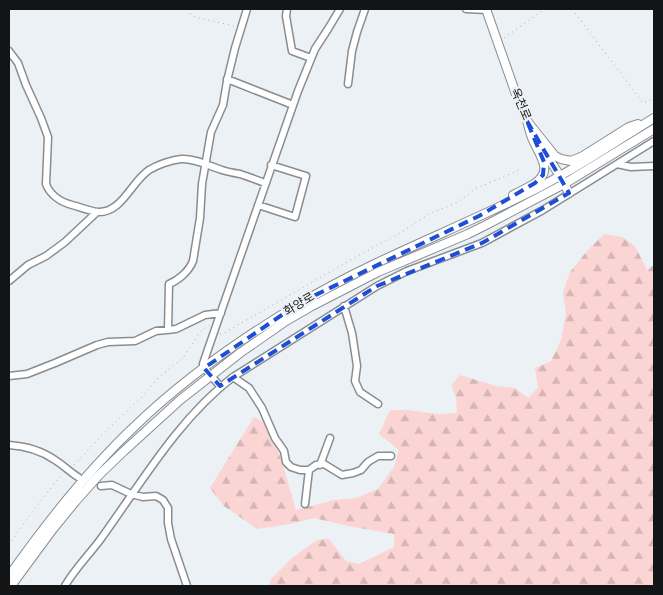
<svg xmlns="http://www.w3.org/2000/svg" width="663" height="595" viewBox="0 0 663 595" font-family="'Nunito Sans','Noto Sans KR',sans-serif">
<defs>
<pattern id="forest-firs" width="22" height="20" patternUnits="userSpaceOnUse" patternTransform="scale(1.25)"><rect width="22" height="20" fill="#fad5d3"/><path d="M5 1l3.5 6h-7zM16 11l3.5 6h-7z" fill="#d5b6b4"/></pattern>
</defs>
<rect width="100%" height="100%" fill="#ecf1f6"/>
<!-- forest -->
<path fill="url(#forest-firs)" d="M604,234L622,237L635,246L647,270L654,265V586H269L271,579L293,557L317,540L329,539L346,561L359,564L394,547V534L353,527L314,518L290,524L257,529L224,506L210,488L254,417L266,423L281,459L296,510L334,500L356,498L378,489L394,467L399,450L379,434L390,410H408L438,414L457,413L456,397L451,385L460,375L496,386L515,388L528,398L538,388L535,368L551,361L561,340L566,314L563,292L570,272L587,251Z"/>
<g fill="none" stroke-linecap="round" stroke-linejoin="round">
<!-- minor casing -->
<g stroke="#898d92" stroke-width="9">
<path id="minor" d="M287,9L286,16L292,51L311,58
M466,9L487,10
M9,51L18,63L26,85L41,118L48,137L46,184C50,195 61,202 72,205C80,207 89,211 98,212C122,213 131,182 149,170C157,165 171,160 181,159C195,158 209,166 222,170C228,172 234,173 240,174C249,177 257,180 265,183
M227,79L293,105
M348,84L352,51L357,32L365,9
M617,164L631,167L654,166
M258,205L295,217L306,176L271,165
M9,281L28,265L46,256L65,242L97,212
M344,306L352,333L357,366L355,381L360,392L378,404
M168,330L169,284C179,280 189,271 193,261L200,218L202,184L211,132L223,105L227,81L235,48L247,9
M9,376L27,374L55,363L97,345L108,342L135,341L156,331L176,329L205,315L221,313
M233,377L249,388L262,408L275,438L284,451L286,462L291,467L300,470H309L316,465L324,464L342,475L353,473L361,470L368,462L378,456H391
M220,386L204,368L203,364L207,352L298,91L315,49L328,29L340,9
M9,445C24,446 42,451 55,460C63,465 70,472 78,477
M320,465L330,438
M101,486L112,485L131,494L143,497L156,496L163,500L168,508V523L171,539L187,586
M305,504L309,470
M65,586C74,570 88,556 100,540C140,485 178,419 233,377L377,286L407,271L482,243L543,210L654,141"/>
</g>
<!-- major casing -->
<g stroke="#898d92" stroke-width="10">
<path id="major" d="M486,9L518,100L529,124
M540,145L560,176L569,193
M513,195C519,192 527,188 534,184C554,171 540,156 533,140C530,134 529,127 527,121L555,156L561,159L571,161L583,156L629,127L638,124
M9,576C47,522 88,470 136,425C185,378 242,338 301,303C373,260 452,231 526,194C571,172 612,144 654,118
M11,586L53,529L75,502L99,475L124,451L180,400L240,353L286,321L312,306L378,272L468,234L488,224L564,184L654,129"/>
</g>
<!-- path -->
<path stroke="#a9adb1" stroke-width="1" stroke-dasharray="1 4" stroke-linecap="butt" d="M188,9L191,15L195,17L234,26
M572,9L643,103L654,98
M504,38L545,9
M220,334L224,333L356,257L400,233L429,214L458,202L475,189L519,170
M74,465L100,437L145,394L158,378L183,358L200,332L209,325
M9,545L24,523L58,479L63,475"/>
<!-- minor -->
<use href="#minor" stroke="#fff" stroke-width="6"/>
<!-- major -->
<use href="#major" stroke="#fff" stroke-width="8"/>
</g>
<!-- marked area -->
<path fill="none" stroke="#1d4ed8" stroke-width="4" stroke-dasharray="10 6" stroke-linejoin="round" d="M527,121L569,193L482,243L377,286L220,386L204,368L301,302L479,216L535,183L543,175L544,162Z"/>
<g text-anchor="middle" stroke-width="5" stroke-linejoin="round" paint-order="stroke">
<!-- street labels -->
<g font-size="12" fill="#131416" stroke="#ecf1f6">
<text transform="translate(521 104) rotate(67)" y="4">옥천로</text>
<text transform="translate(299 304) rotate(-31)" y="4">화양로</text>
</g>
</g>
<!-- border -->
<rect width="663" height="595" fill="none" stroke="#131416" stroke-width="20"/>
</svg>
